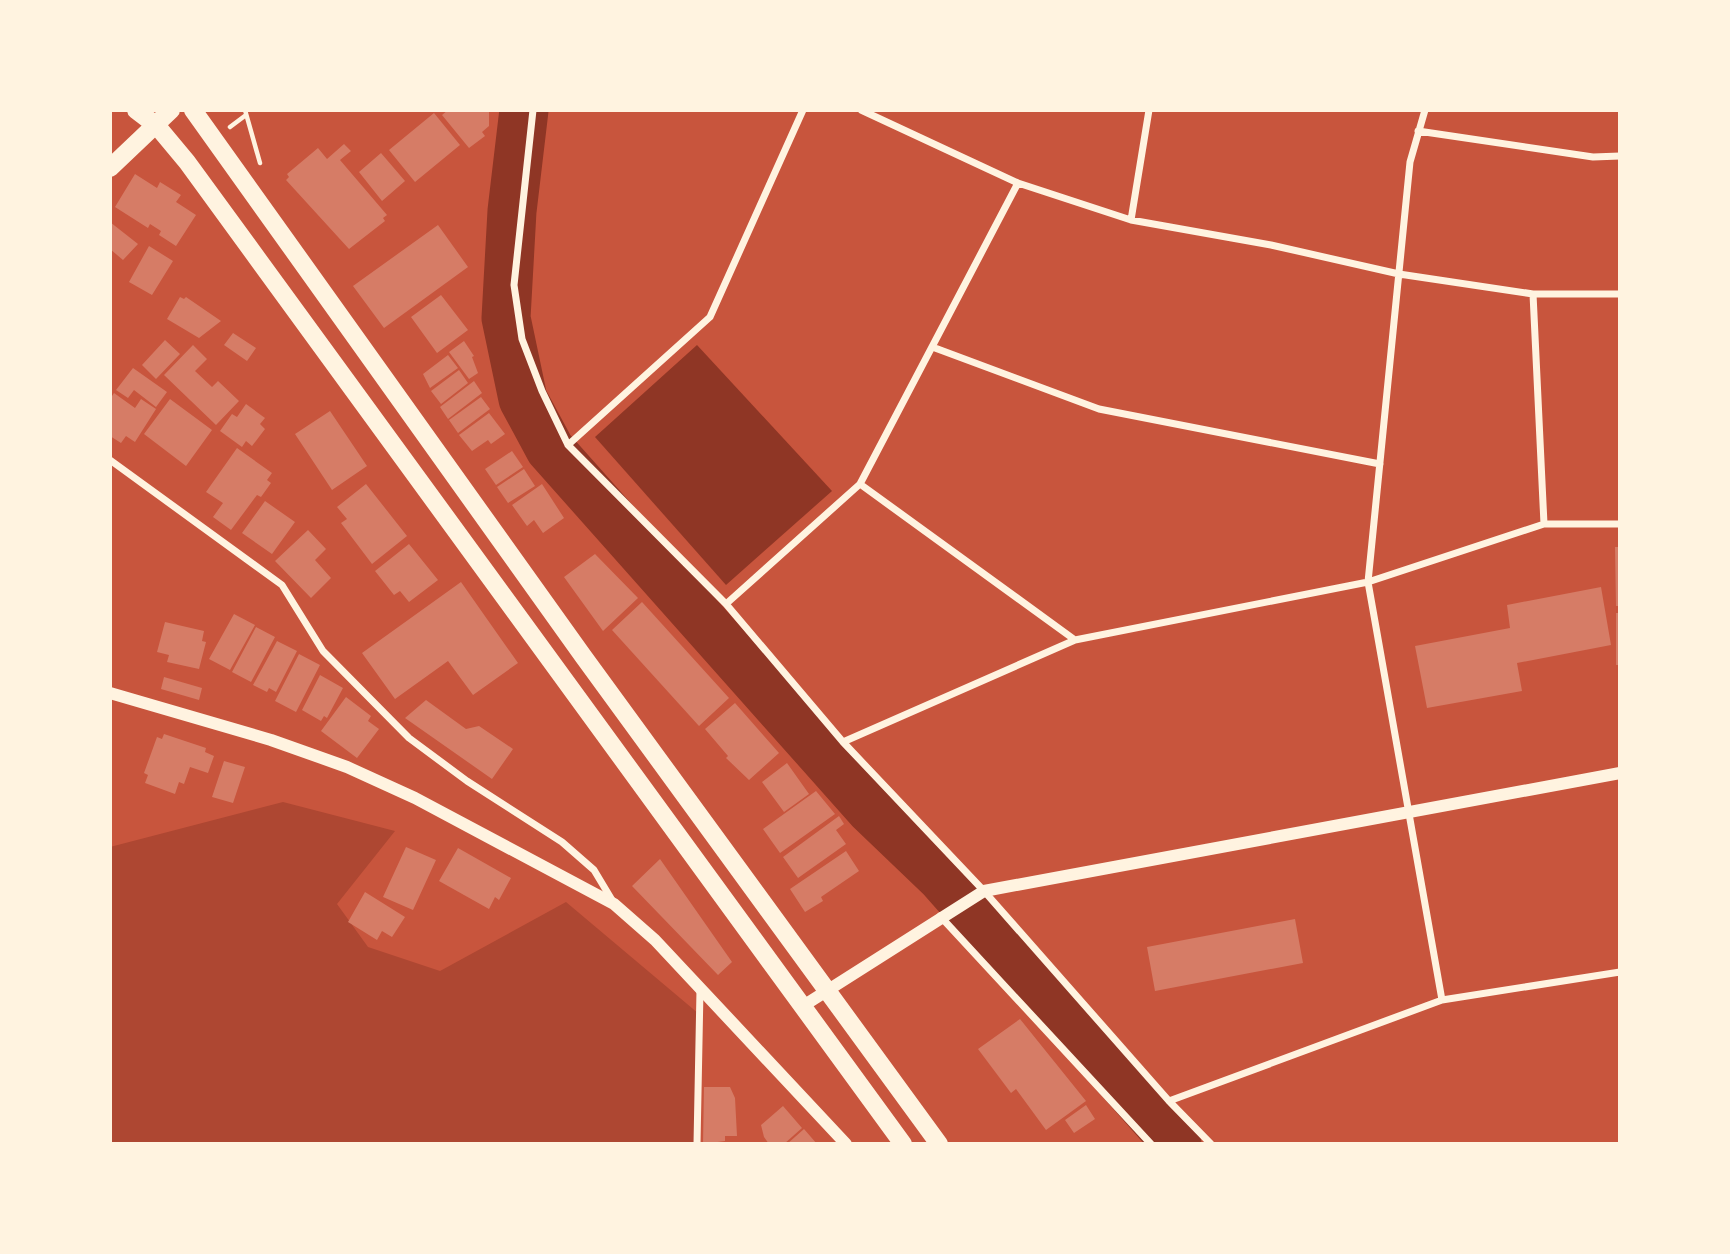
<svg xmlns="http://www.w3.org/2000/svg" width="1730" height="1254" viewBox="0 0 1730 1254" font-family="Montserrat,sans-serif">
<rect width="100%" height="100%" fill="#c8553d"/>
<!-- green -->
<path fill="#ae4732" d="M283,802L395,831L337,904L368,947L440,971L566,902L699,1014V1144H110V847Z"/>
<!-- water -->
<path fill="#8f3625" d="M697,345L832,491L726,585L595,437Z"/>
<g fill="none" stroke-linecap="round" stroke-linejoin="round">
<!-- river -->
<path stroke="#8f3625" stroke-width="49" d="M524,110L512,211L506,318L523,399L550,449L870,809L941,877L1177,1144"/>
</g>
<!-- building -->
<path fill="#d67c66" d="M448,110H489V126L482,132L485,136L469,148L442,115Z
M434,113L460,145L415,182L389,150Z
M344,144L351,151L340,160L387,215L383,218L385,221L349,249L286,180L289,177L287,174L318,148L327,159Z
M381,153L405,181L382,201L359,172Z
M135,174L157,188L160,182L181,195L176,202L196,215L176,246L159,235L161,231L150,224L148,228L115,207Z
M110,222L138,244L123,260L110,249Z
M438,225L468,267L384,328L353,286Z
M149,246L173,261L152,295L129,282Z
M441,295L468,330L437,353L411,317Z
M180,297L184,299L186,297L221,321L199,338L167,319Z
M233,333L256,348L247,361L224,345Z
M165,340L180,354L156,379L142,365Z
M464,341L474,356L472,357L478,373L469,379L449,352Z
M193,345L207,359L195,371L212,387L218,381L239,401L216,425L164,375Z
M448,355L458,368L430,388L423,374Z
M133,368L167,392L156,407L134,390L128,398L116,390Z
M459,370L468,383L441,404L431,391Z
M474,381L482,393L448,419L440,407Z
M114,393L135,408L141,399L156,409L135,442L126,436L121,443L110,436V399Z
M481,397L490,409L458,433L449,420Z
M170,399L212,430L186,466L144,434Z
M246,404L265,418L260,424L265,429L252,446L246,441L242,447L220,431L232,414L237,417Z
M330,411L367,466L332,490L295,434Z
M489,413L505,434L491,444L488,440L472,451L459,435Z
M237,448L272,473L267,480L271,483L261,497L257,495L231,530L213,517L223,503L206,492Z
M512,451L523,467L496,485L485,469Z
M524,469L535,486L508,503L497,487Z
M366,484L407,536L372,564L341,523L347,519L337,507Z
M542,484L564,518L543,533L534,520L527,526L512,505Z
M265,501L295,522L272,554L242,533Z
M308,530L326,549L315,560L331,578L311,598L275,561Z
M409,544L438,580L409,602L400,591L394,595L375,571Z
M1615,547H1620V606H1616Z
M595,554L638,598L603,631L564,577Z
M461,582L518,663L473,695L448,661L395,699L362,653Z
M1601,587L1611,645L1517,663L1522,691L1427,708L1415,646L1510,628L1507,605Z
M642,602L729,698L699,726L612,630Z
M1616,613H1620V665H1616Z
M234,614L255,625L230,670L209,659Z
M165,622L204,631L202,641L206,642L199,669L167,662L169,655L157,652Z
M256,627L275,637L251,682L232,672Z
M277,641L297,651L276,692L269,688L267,692L253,685Z
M299,654L320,665L296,712L275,701Z
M320,675L343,688L327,718L324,716L321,721L302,710Z
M164,677L202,688L199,700L161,689Z
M346,697L371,716L368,721L379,729L357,758L321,731Z
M426,700L466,729L479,726L513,749L492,779L405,718Z
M735,703L779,753L749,780L726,758L728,756L705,729Z
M164,734L206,748L205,752L214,756L208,773L190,767L184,784L179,782L175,794L145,783L148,775L144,773L157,737L162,739Z
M224,761L245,767L233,803L212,797Z
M787,763L809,794L784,812L762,782Z
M816,791L835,814L780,853L763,829Z
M839,816L844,824L836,830L846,844L798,878L783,857Z
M406,847L436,860L413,910L383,897Z
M458,848L511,878L499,900L495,897L489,909L439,881Z
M846,851L859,871L821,897L823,901L805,912L790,889Z
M660,859L732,962L718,975L632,886Z
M365,892L405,917L392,937L382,931L377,940L348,922Z
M1295,919L1303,963L1155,991L1147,947Z
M1020,1019L1086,1101L1046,1130L1016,1089L1011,1093L978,1049Z
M704,1087H730L735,1098L737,1136H725V1141L703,1144Z
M1086,1105L1095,1119L1074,1133L1065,1120Z
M783,1106L802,1128L784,1144H769L764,1137L761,1125Z
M804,1129L817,1144H787Z"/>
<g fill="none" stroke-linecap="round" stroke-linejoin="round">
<!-- path -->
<path stroke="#fff3e0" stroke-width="4.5" d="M245,110L260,163
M230,127L246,115"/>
<!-- minor -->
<path stroke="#fff3e0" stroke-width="7" d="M533,110L514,285L522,339L542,391L568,445L726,604L843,742L984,891L1169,1101L1211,1144
M861,110L1018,183L1131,220L1271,245L1399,274L1533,294H1620
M1425,110L1410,162L1368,582L1442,1000
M1418,131L1593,157L1620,156
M1131,220L1149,110
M1533,294L1544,524
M935,348L1099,409L1380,464
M568,445L710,317L803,110
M110,460L282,585L323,651L409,738L467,781L562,842L594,870L612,900
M860,484L1075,640L1368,582L1544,524H1620
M726,604L860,484L1018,183
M843,742L1075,640
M940,916L1151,1144
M1169,1101L1442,1000L1620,972
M697,1144L700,990"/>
<!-- tertiary -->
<path stroke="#fff3e0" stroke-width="12" d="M110,693L271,740L347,767L415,798L614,904L655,940L846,1144
M803,1006L984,891L1620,773"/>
<!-- primary -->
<path stroke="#fff3e0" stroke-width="18" d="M136,110L157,126L187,162L903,1144
M193,110L583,656L939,1144
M110,168L171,110"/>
</g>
<!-- border -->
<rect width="1730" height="1254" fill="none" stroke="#fff3e0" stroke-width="224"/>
</svg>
